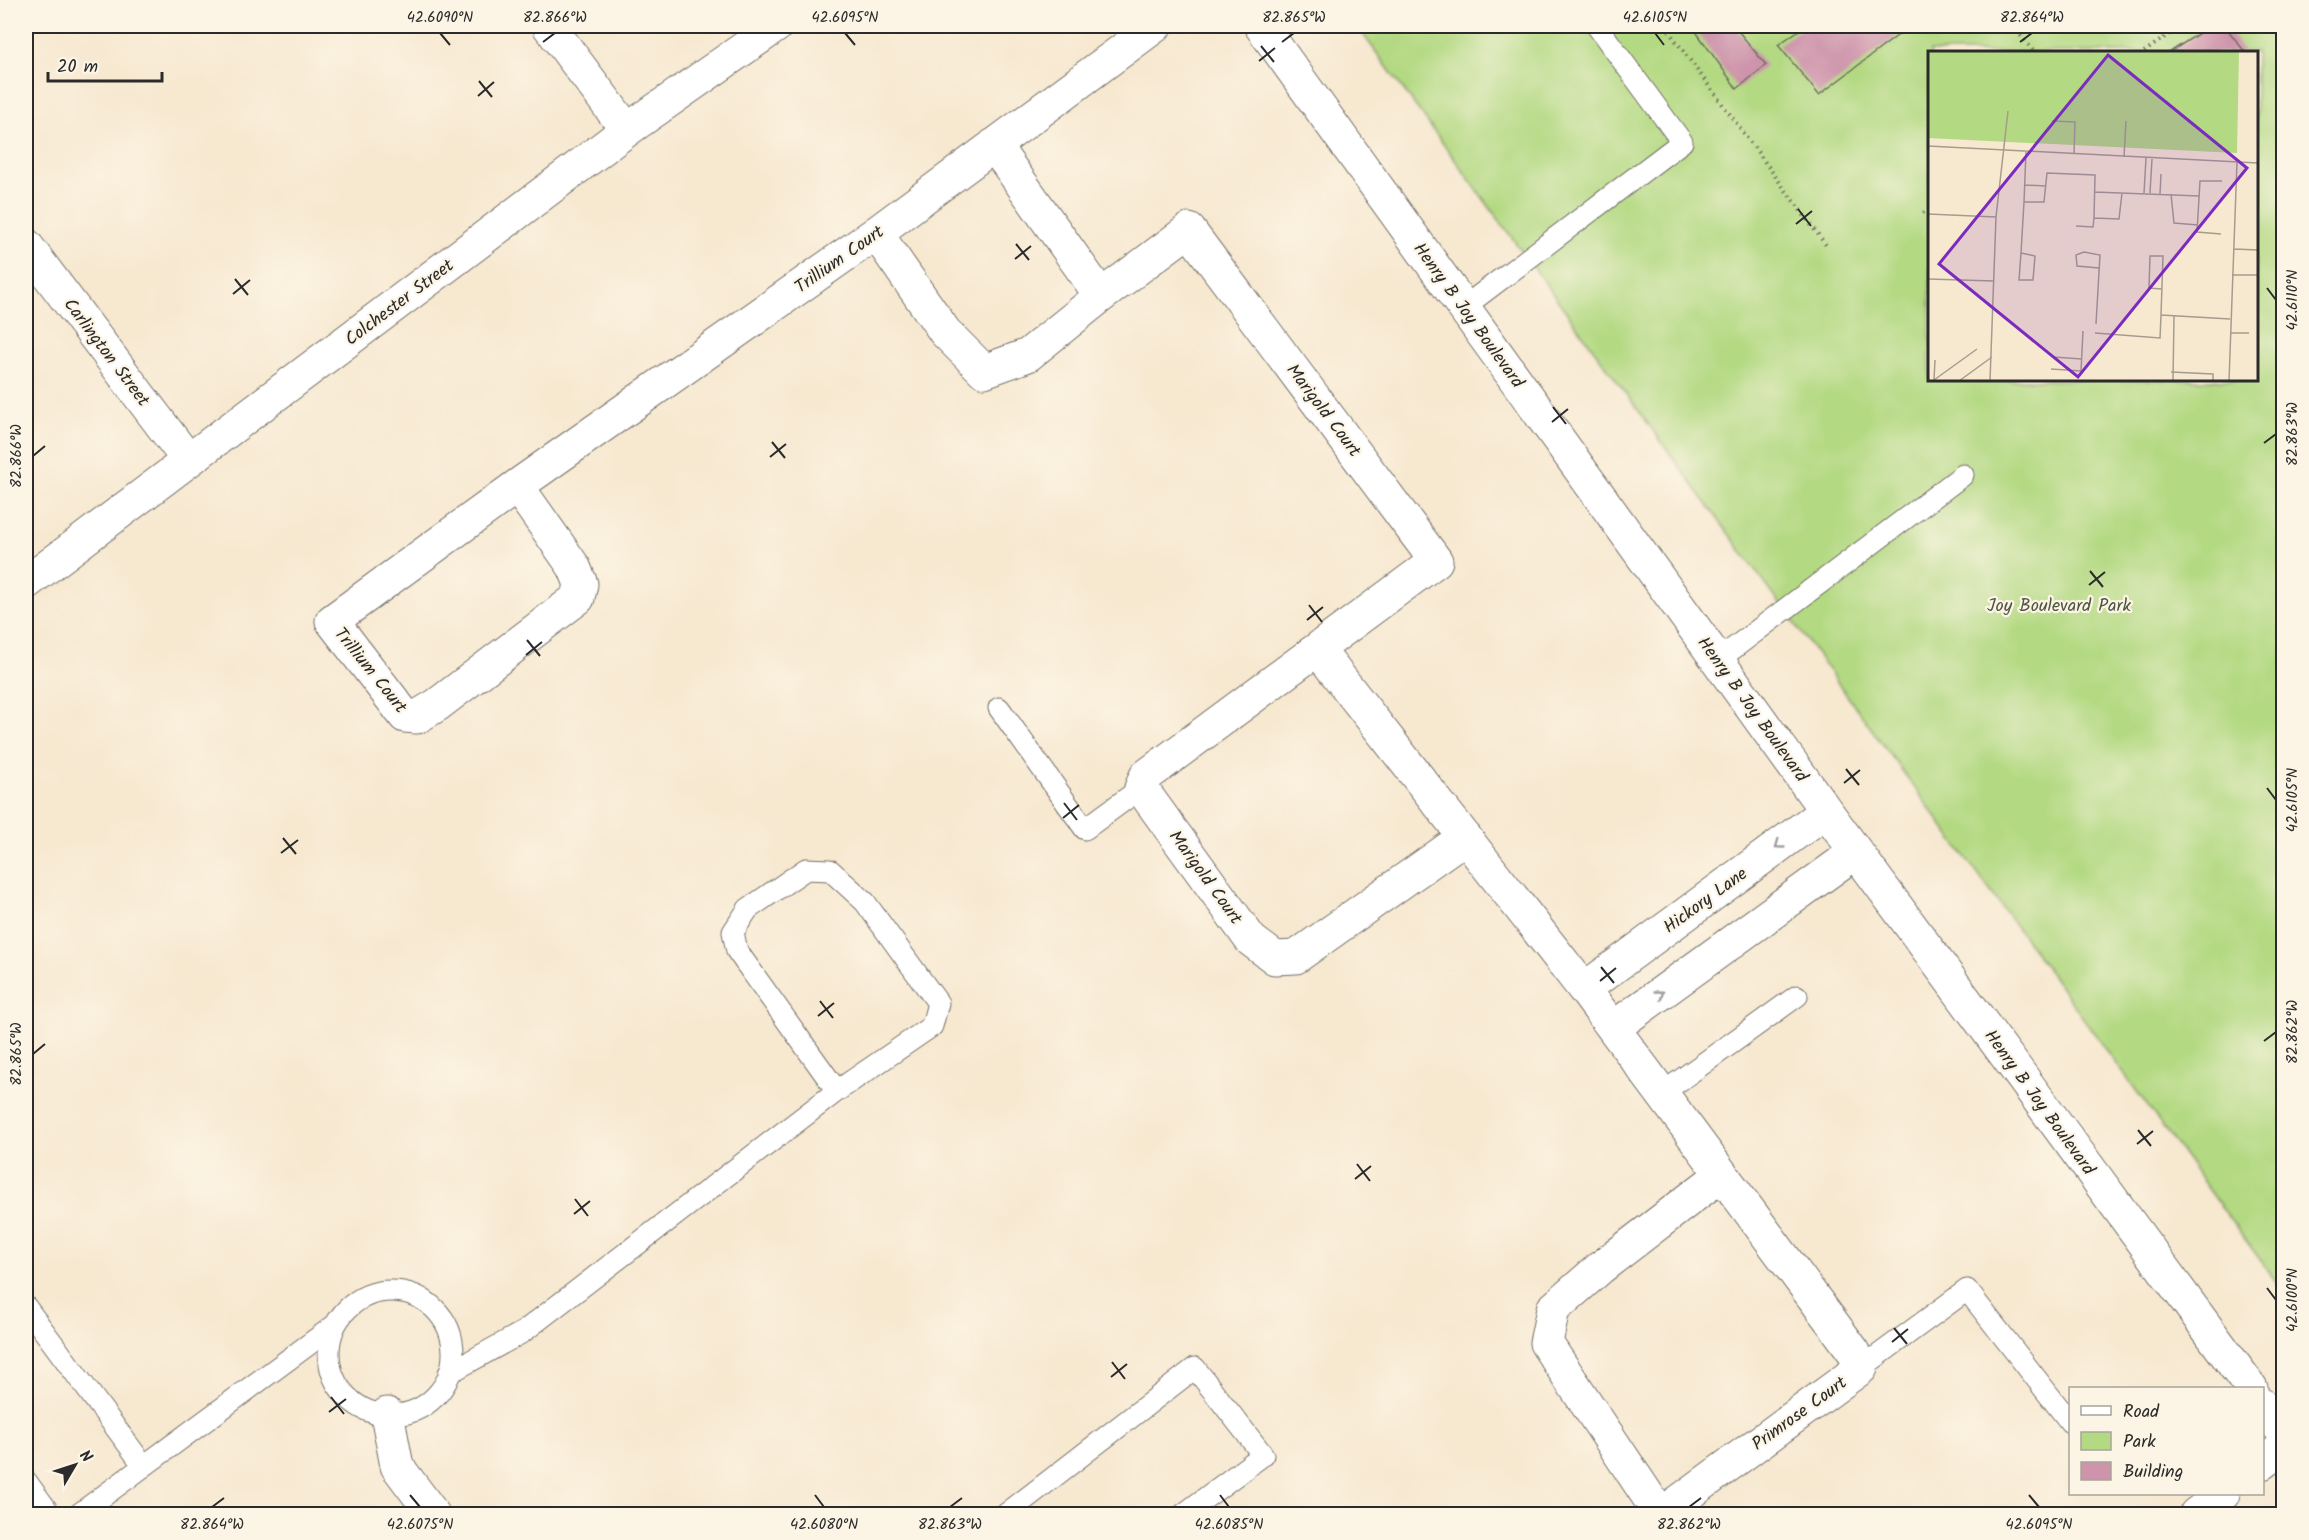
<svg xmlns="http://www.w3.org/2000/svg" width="2309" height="1540" viewBox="0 0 2309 1540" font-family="Kalam,sans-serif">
<rect width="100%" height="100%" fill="#fcf5e5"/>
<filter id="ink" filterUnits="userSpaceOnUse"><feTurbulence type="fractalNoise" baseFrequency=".0167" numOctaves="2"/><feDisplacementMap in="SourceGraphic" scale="12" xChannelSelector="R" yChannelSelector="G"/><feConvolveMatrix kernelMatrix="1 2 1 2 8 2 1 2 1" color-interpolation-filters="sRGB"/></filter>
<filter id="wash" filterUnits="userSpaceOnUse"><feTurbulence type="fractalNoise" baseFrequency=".008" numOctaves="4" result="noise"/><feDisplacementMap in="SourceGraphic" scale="24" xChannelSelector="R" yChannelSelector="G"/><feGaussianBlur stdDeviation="1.35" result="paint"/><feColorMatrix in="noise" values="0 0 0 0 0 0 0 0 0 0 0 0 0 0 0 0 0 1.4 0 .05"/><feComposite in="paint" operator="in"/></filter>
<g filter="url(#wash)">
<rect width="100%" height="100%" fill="#f7e8d0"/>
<!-- green -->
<path fill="#b3d982" stroke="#6f8256" stroke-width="1.5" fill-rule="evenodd" d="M1357,26H2283V1291ZM1930,52H2256V380H1930Z"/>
<g id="blocks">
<!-- building -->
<path fill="#ce94ab" d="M1692,26H1734L1766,65L1737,89Z
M1805,26H1910L1819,95L1778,45Z
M2210,26H2225L2245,52H2170Z"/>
</g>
</g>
<g filter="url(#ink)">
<use href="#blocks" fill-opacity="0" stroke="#726d65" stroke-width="1.5"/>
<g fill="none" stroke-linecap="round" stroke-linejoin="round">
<!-- service casing -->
<g stroke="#726d65" stroke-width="23">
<path id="service" d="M1464,307L1682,142L1597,26
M1718,660L1963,475
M999,708L1085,829L1141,788
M1661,1094L1797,996
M329 1353a62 62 0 1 1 124 0a62 62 0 1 1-124 0Z
M26,1307L144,1466
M1861,1368L1967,1290L2070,1422
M449,1373L523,1332L837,1091L932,1026L938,1003L865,902L830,870L806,869L748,909L733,932L737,951L837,1091
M26,1481L50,1514
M79,1514L335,1325
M1006,1514L1195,1368L1263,1455L1184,1514"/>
</g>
<!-- minor casing -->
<g stroke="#726d65" stroke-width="35">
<path id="minor" d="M549,26L627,130
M1261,26L1826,811L2251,1388
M994,145L1101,296
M876,233L945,332L984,371L1028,355L1101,296L1189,230L1436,561L1146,776L1141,788L1251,940L1275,958L1296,957L1465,837
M26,245L188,460
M517,486L574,567L581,584L578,598L437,705L417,717L405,716L332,621L517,486L876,233L1155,26
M26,583L627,130L776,26
M1318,650L1584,989L1854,1352L1861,1368L1662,1514
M1584,989L1826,811
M1613,1028L1856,852
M2262,1405L2284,1433
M387,1414L397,1466L433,1514
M2262,1463L2284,1447
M1660,1514L1546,1343L1553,1309L1600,1268L1721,1175
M2196,1514L2223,1494"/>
</g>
<!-- path -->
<path stroke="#726d65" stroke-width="4" stroke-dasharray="1.5 4.5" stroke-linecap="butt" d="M1665,26L1828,248
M2013,26L2034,52
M2144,52L2181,26
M1923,213L1930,209"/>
<!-- service -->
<use href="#service" stroke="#fff" stroke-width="21"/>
<!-- minor -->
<use href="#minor" stroke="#fff" stroke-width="33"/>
</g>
<!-- one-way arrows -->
<defs><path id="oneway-chevron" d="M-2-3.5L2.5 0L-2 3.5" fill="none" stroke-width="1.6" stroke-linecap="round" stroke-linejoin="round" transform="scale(1.5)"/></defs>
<g stroke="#a0a0a0">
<use href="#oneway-chevron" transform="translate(1779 845) rotate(144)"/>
<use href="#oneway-chevron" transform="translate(1660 994) rotate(-36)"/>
</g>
</g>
<!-- ticks -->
<path fill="none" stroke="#2b2b2b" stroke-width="2" d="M440,33L450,45M845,33L855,45M1655,33L1664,45M543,42L555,33M1282,42L1294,33M2020,42L2032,33M1261,46L1274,62M1259,61L1275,48M479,81L492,97M478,96L494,82M1798,209L1811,226M1796,224L1812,211M1016,244L1029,260M1015,259L1031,246M235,279L248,295M2267,288L2276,300M233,294L250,280M1553,407L1566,424M1552,422L1568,409M772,442L785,458M2264,443L2276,434M33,456L45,446M770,457L786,444M2090,571L2103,587M2089,585L2105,572M1309,605L1322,622M1307,620L1323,607M527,640L540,656M526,655L542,642M1846,769L1859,785M1844,783L1860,770M2267,788L2276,800M1064,803L1077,820M1063,818L1079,805M283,838L296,854M281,853L298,840M1601,967L1614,983M1600,981L1616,968M820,1001L833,1018M818,1016L834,1003M2264,1041L2276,1032M33,1054L45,1044M2138,1130L2151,1146M2137,1144L2153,1131M1357,1164L1370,1181M1355,1179L1371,1166M575,1199L588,1216M574,1214L590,1201M2267,1288L2276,1300M1894,1328L1907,1344M1892,1342L1908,1329M1112,1362L1125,1379M1111,1377L1127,1364M331,1397L344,1414M329,1412L346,1399M410,1495L420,1507M815,1495L824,1507M1220,1495L1229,1507M2029,1495L2039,1507M212,1507L224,1498M950,1507L962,1498M1689,1507L1701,1498"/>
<g text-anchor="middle" stroke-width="4.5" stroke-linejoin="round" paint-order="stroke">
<!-- street labels -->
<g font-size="18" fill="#2b2b2b" stroke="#fcf5e5">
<text transform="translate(839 259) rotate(-35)" y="6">Trillium Court</text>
<text transform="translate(399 302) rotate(-37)" y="6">Colchester Street</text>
<text transform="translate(1469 315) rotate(54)" y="6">Henry B Joy Boulevard</text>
<text transform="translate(107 352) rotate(53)" y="6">Carlington Street</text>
<text transform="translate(1324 410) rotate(53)" y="6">Marigold Court</text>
<text transform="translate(371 670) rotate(51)" y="6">Trillium Court</text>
<text transform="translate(1753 709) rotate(54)" y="6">Henry B Joy Boulevard</text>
<text transform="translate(1206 877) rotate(54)" y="6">Marigold Court</text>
<text transform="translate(1705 900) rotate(-36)" y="6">Hickory Lane</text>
<text transform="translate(2040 1102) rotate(54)" y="6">Henry B Joy Boulevard</text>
<text transform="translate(1799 1413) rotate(-36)" y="6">Primrose Court</text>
</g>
<!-- park labels -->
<g font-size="18" fill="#4d5641" stroke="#fcf5e5">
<text x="2059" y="611">Joy Boulevard Park</text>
</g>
</g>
<!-- overview -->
<g transform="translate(1928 51)">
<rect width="330" height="330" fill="#f7e8d0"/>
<path d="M0,0H311L309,102L0,87Z" fill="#b3d982"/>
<path fill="none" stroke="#a59c8e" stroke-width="1.5" d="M124,70L147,71L146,103M0,95L330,112M196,106L198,70M97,134L118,135M166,141L271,145M216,142L218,107M222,142L224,108M232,143L233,123M243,143L246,172L270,174M96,151H116L119,122L167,124L166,167L191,168L194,142M0,163L68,166M148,175L165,176L166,167M293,183L269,181L272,130H294M306,198L330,199M93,202L107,205L105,229H91L93,202L96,151L98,100M304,224H330M0,228L66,230M233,264L302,268M168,273L172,204L156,201L148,204L149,215L171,217M167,282L232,287L233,264L235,205H222L221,237L234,238M302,282H321M125,306L154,308M123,318L153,320L155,280M243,321L285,323V330M6,329L49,298M6,329L7,309M31,330L64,306M62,330L68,166L80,60M245,330L246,265M301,330L309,111"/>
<path fill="#7b2cbf" fill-opacity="0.15" stroke="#7b2cbf" stroke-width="3" d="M180,4L319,117L150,326L11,213Z"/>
<rect width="330" height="330" fill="none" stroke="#2b2b2b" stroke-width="3"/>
</g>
<!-- margin -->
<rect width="2309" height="1540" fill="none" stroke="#fcf5e5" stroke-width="66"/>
<!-- legend -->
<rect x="2069" y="1387" width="195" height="108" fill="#fcf5e5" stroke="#a8a49b" stroke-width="1.5"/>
<rect x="2081" y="1406" width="30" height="9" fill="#ffffff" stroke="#a8a49b" stroke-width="1.5"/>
<text x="2123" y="1417" font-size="18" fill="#2b2b2b">Road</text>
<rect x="2081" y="1432" width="30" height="18" fill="#b3d982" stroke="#a8a49b" stroke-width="1.5"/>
<text x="2123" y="1447" font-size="18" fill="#2b2b2b">Park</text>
<rect x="2081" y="1462" width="30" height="18" fill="#ce94ab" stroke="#a8a49b" stroke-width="1.5"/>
<text x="2123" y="1477" font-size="18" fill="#2b2b2b">Building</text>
<!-- north arrow -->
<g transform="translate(75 1465) rotate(51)" stroke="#fcf5e5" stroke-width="4.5" paint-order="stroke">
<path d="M0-4.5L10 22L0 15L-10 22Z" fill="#2b2b2b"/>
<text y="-9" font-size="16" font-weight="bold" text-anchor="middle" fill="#2b2b2b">N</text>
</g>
<!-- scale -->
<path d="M48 72v9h114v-9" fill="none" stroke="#2b2b2b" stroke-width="3"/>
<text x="57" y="72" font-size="18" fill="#2b2b2b" stroke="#fcf5e5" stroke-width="4.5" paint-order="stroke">20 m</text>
<rect x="33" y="33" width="2243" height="1474" fill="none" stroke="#2b2b2b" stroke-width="2"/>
<g font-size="15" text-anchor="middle" fill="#2b2b2b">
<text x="440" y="22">42.6090°N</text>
<text x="555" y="22">82.866°W</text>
<text x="845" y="22">42.6095°N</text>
<text x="1294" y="22">82.865°W</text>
<text x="1655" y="22">42.6105°N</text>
<text x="2032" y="22">82.864°W</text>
<text transform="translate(2292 300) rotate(-90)" y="5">42.6110°N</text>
<text transform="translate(2292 434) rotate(-90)" y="5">82.863°W</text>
<text transform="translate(16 456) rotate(-90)" y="5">82.866°W</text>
<text transform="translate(2292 800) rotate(-90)" y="5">42.6105°N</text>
<text transform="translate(2292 1032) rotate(-90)" y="5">82.862°W</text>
<text transform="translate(16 1054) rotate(-90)" y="5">82.865°W</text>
<text transform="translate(2292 1300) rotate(-90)" y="5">42.6100°N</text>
<text x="212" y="1529">82.864°W</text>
<text x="420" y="1529">42.6075°N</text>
<text x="824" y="1529">42.6080°N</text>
<text x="950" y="1529">82.863°W</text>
<text x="1229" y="1529">42.6085°N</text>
<text x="1689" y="1529">82.862°W</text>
<text x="2039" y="1529">42.6095°N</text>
</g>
</svg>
